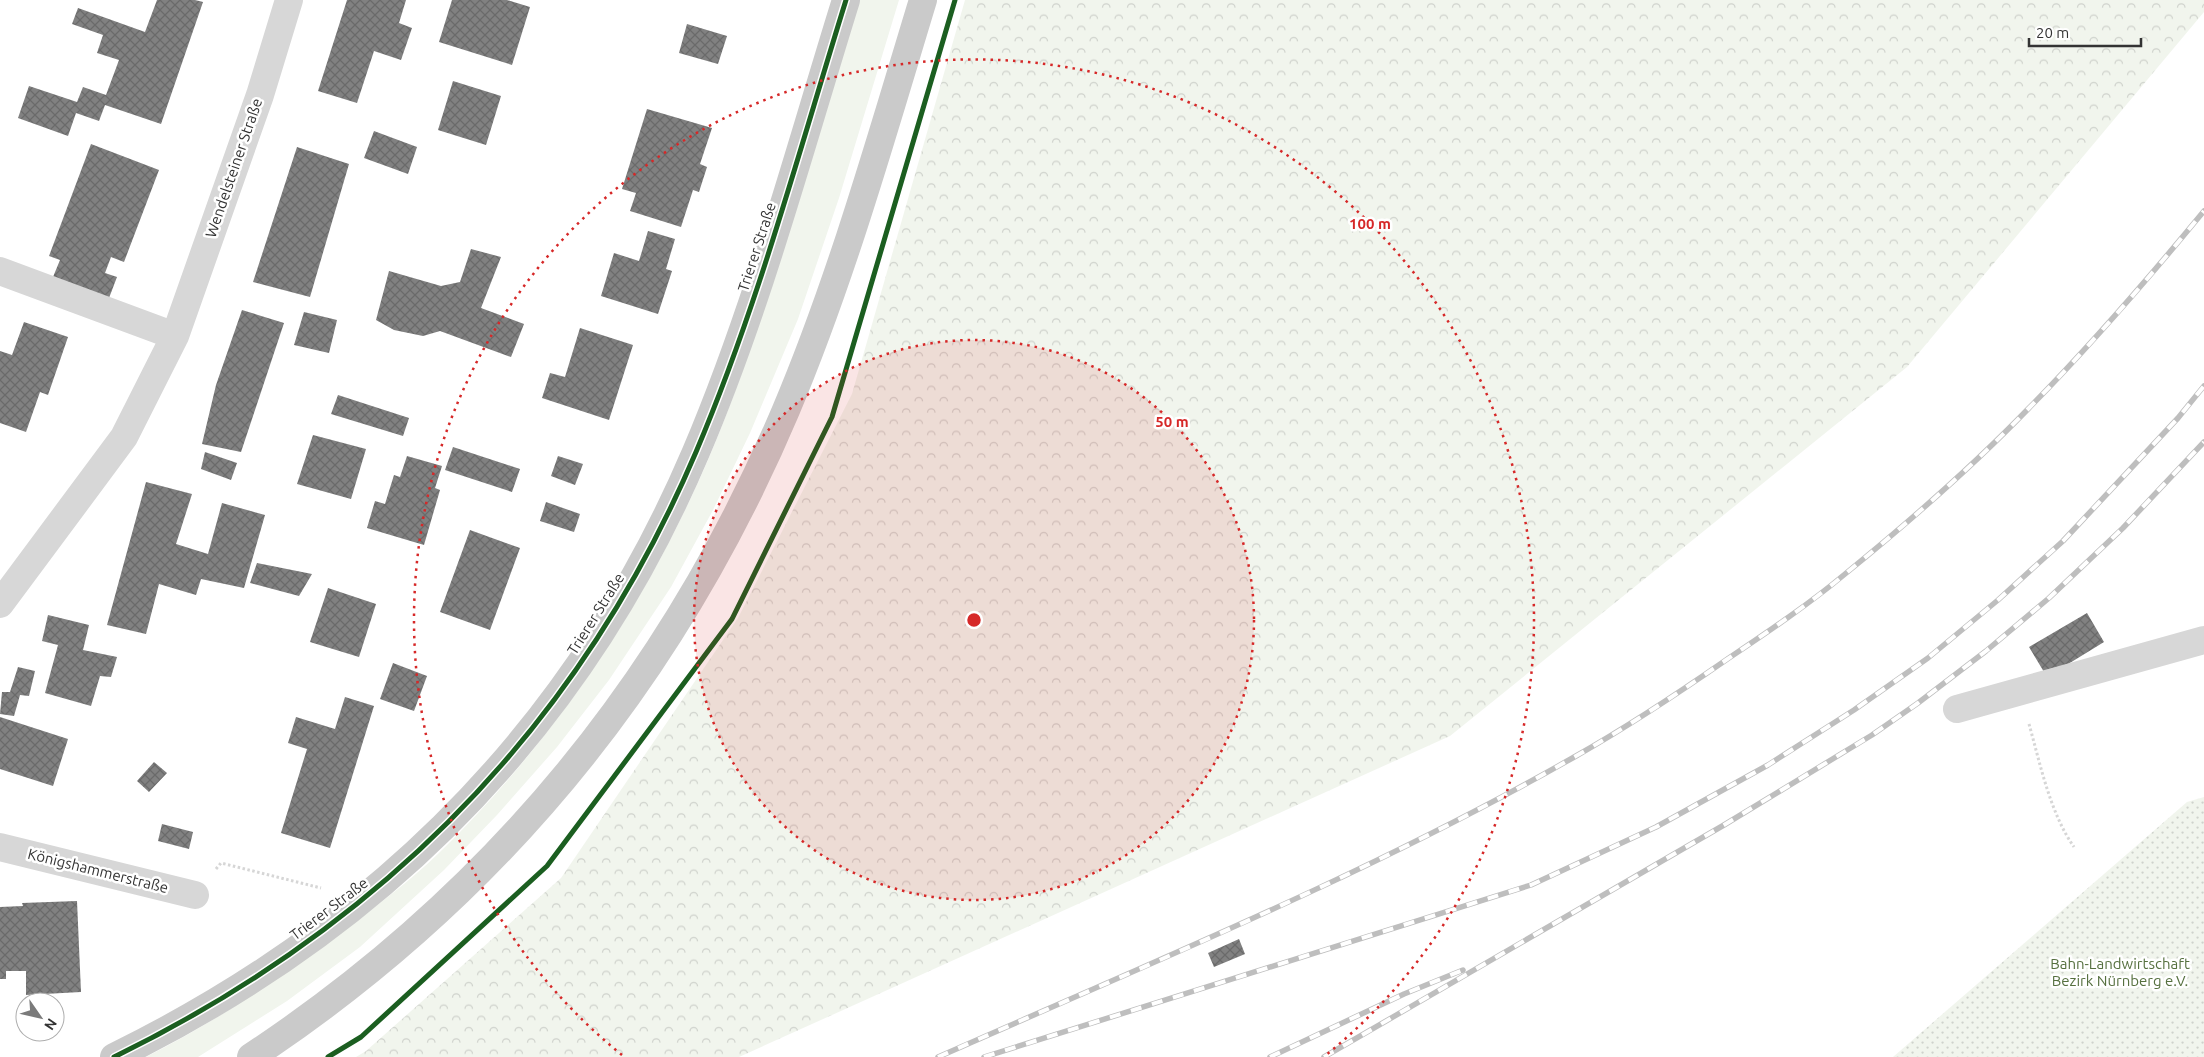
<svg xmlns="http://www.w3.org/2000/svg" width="2204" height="1057" viewBox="0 0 2204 1057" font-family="Ubuntu,sans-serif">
<defs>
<pattern id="forest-crowns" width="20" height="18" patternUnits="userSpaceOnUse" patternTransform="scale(1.25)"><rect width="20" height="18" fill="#f1f5ed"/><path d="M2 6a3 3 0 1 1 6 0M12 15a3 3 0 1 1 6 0" fill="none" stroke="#cfd2cc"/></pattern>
<pattern id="garden-dots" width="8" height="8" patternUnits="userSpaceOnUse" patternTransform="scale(1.25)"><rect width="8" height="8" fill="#f1f5ed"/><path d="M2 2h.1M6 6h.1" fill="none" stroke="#cfd2cc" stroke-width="1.8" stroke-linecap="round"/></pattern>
<pattern id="building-cross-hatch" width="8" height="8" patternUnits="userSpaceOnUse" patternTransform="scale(1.25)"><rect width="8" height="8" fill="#818181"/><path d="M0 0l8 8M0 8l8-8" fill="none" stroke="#6a6a6a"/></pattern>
</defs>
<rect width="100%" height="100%" fill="#fff"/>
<!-- grass -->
<path fill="#f1f5ed" d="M859,0H899L839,198L798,319L750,433L713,510L671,587L609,680L557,747L497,815L444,870L360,947L287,1001L198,1057H146C215,1022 279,979 341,932C375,907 409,882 439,853C556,739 650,599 713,448C742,379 764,307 786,235C811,157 835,78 859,0Z"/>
<!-- forest -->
<path fill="url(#forest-crowns)" d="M965,0H2204V12L1907,367L1450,736L739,1057H356L366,1051L561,878L738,618L852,394Z"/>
<!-- garden -->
<path fill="url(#garden-dots)" d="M2204,797V1057H1893L2187,802Z"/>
<!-- building -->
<path fill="url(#building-cross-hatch)" d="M157,0H195L203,2L161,124L105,105L99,121L76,113L68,136L18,118L29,86L77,102L83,87L106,95L119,60L97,53L103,35L72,24L78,8L145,32Z
M347,0H406L399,23L412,28L401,60L374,51L357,103L318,91Z
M452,0H507L530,7L512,65L439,42Z
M687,24L727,36L718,64L679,53Z
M453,81L501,96L486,145L438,130Z
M647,109L712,128L700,164L707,167L699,192L693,190L681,227L630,211L636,193L622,189Z
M374,131L417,147L408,174L364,158Z
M91,144L159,170L124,262L111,257L105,273L117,277L109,298L53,277L60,260L49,256Z
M297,147L349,164L310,297L253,282Z
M648,231L675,239L666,269L672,271L658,314L601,296L614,253L639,261Z
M471,249L501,257L481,308L524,324L511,357L440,331L423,336L394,330L376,320L389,271L441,286L460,282Z
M242,310L284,323L241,452L202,444L216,385Z
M304,312L337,320L329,353L294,345Z
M24,322L68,337L48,395L40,392L26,432L0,423V351L12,355Z
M580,328L633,345L609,420L542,398L550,373L565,377Z
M338,395L409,418L403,436L331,414Z
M313,435L366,449L351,499L297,484Z
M453,447L520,469L512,492L445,470Z
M205,452L237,463L231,480L201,469Z
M407,456L442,466L435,488L440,490L424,545L367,528L375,501L385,504L394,475L400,477Z
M558,456L583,464L575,485L551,476Z
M146,482L192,494L176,544L208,554L222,503L265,515L244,588L201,579L196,595L159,584L146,634L107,625Z
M546,502L580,514L574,532L540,521Z
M470,530L520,548L490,630L440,612Z
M257,563L312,574L299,596L250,583Z
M328,588L376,604L359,657L310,642Z
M2087,613L2104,642L2047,677L2029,647Z
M48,615L89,625L83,650L117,657L111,677L100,676L91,706L45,693L58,645L42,641Z
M393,663L427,676L414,711L380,699Z
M18,667L35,671L29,696L20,695L14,716L0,714L2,692H10Z
M345,697L374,706L330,848L281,833L307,749L288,743L296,717L335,729Z
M0,717L68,739L53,786L0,769Z
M154,762L167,773L149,792L137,781Z
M162,824L193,832L189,849L158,841Z
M77,901L81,992L26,995V971H6V979H0V907L23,906L22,903Z
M1239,939L1245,954L1214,967L1208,953Z"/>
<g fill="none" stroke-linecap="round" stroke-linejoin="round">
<!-- path -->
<path stroke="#d6d6d6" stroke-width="3" stroke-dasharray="2.5 2.5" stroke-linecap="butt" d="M2029,724C2040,763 2050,813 2074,847
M216,869L221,863L321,888"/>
<!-- minor -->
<path stroke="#d7d7d7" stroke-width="28" d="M0,271L175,336
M0,604L124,437L175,336L260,95L289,0
M1957,709L2204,640
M0,847L195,895"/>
<!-- major -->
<path stroke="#cacaca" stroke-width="28" d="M114,1057C382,926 579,727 696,452C758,306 799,151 846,0
M251,1057C495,896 672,679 786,410C842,277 881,138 923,0"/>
<!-- rail casing -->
<g stroke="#bebebe" stroke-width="5.5">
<path id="rail" d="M938,1057C1153,962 1371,873 1576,756C1627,727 1677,694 1726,660C1766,633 1808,605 1845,574C1909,522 1972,467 2029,408C2091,345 2148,279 2204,211
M984,1057L1531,885L1656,827L1768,765L1854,710L1928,658L1998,600L2063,541L2178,418L2204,386
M1270,1057L1404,994L1463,970
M1324,1057L1724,825L1872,735L1918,703L1986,651L2049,598L2123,528L2204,442"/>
</g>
<!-- rail -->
<use href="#rail" stroke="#fff" stroke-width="4" stroke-dasharray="11" stroke-linecap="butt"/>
<!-- cycleway casing -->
<g stroke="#fff" stroke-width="8">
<path id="cycleway" d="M114,1057C382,926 579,727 696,452C758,306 799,151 846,0
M328,1057L361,1037L547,866L732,619L832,417L955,0"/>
</g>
<!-- cycleway -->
<use href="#cycleway" stroke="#1b5e20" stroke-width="5"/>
</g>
<!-- distance rings -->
<circle cx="974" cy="620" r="280" fill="#d62828" fill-opacity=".12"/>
<g fill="none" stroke="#d62828" stroke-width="2.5" stroke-dasharray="2.5 5">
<circle cx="974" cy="620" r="280"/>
<path d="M622 1055A560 560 0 1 1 1326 1055"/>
</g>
<g text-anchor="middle" stroke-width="5" stroke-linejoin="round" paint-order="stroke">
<!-- street labels -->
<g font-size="15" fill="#333" stroke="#fff">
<text transform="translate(234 168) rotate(-71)" y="5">Wendelsteiner Straße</text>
<text transform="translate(757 247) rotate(-72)" y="5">Trierer Straße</text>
<text transform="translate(596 614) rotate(-58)" y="5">Trierer Straße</text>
<text transform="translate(98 871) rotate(14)" y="5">Königshammerstraße</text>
<text transform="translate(329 909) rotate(-37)" y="5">Trierer Straße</text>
</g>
<!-- park labels -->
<g font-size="15" fill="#56703f" stroke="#fff">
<text x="2120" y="969">Bahn-Landwirtschaft<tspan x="2120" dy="17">Bezirk Nürnberg e.V.</tspan></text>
</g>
</g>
<circle cx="974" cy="620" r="8" fill="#d62828" stroke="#fff" stroke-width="2.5"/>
<g font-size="15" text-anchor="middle" font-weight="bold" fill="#d62828" stroke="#fff" stroke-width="5" stroke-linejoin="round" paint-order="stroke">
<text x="1370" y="229">100 m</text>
<text x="1172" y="427">50 m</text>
</g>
<!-- north arrow -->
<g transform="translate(40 1017) rotate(124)"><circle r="24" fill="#ffffff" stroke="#adadad"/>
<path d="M0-4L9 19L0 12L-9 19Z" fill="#7a7a7a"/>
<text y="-8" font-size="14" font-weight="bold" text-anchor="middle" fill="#333333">N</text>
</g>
<!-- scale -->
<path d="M2029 38v8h112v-8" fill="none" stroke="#333333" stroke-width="2.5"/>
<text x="2036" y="38" font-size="15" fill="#333333" stroke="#ffffff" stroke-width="4" paint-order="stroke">20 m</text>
</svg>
